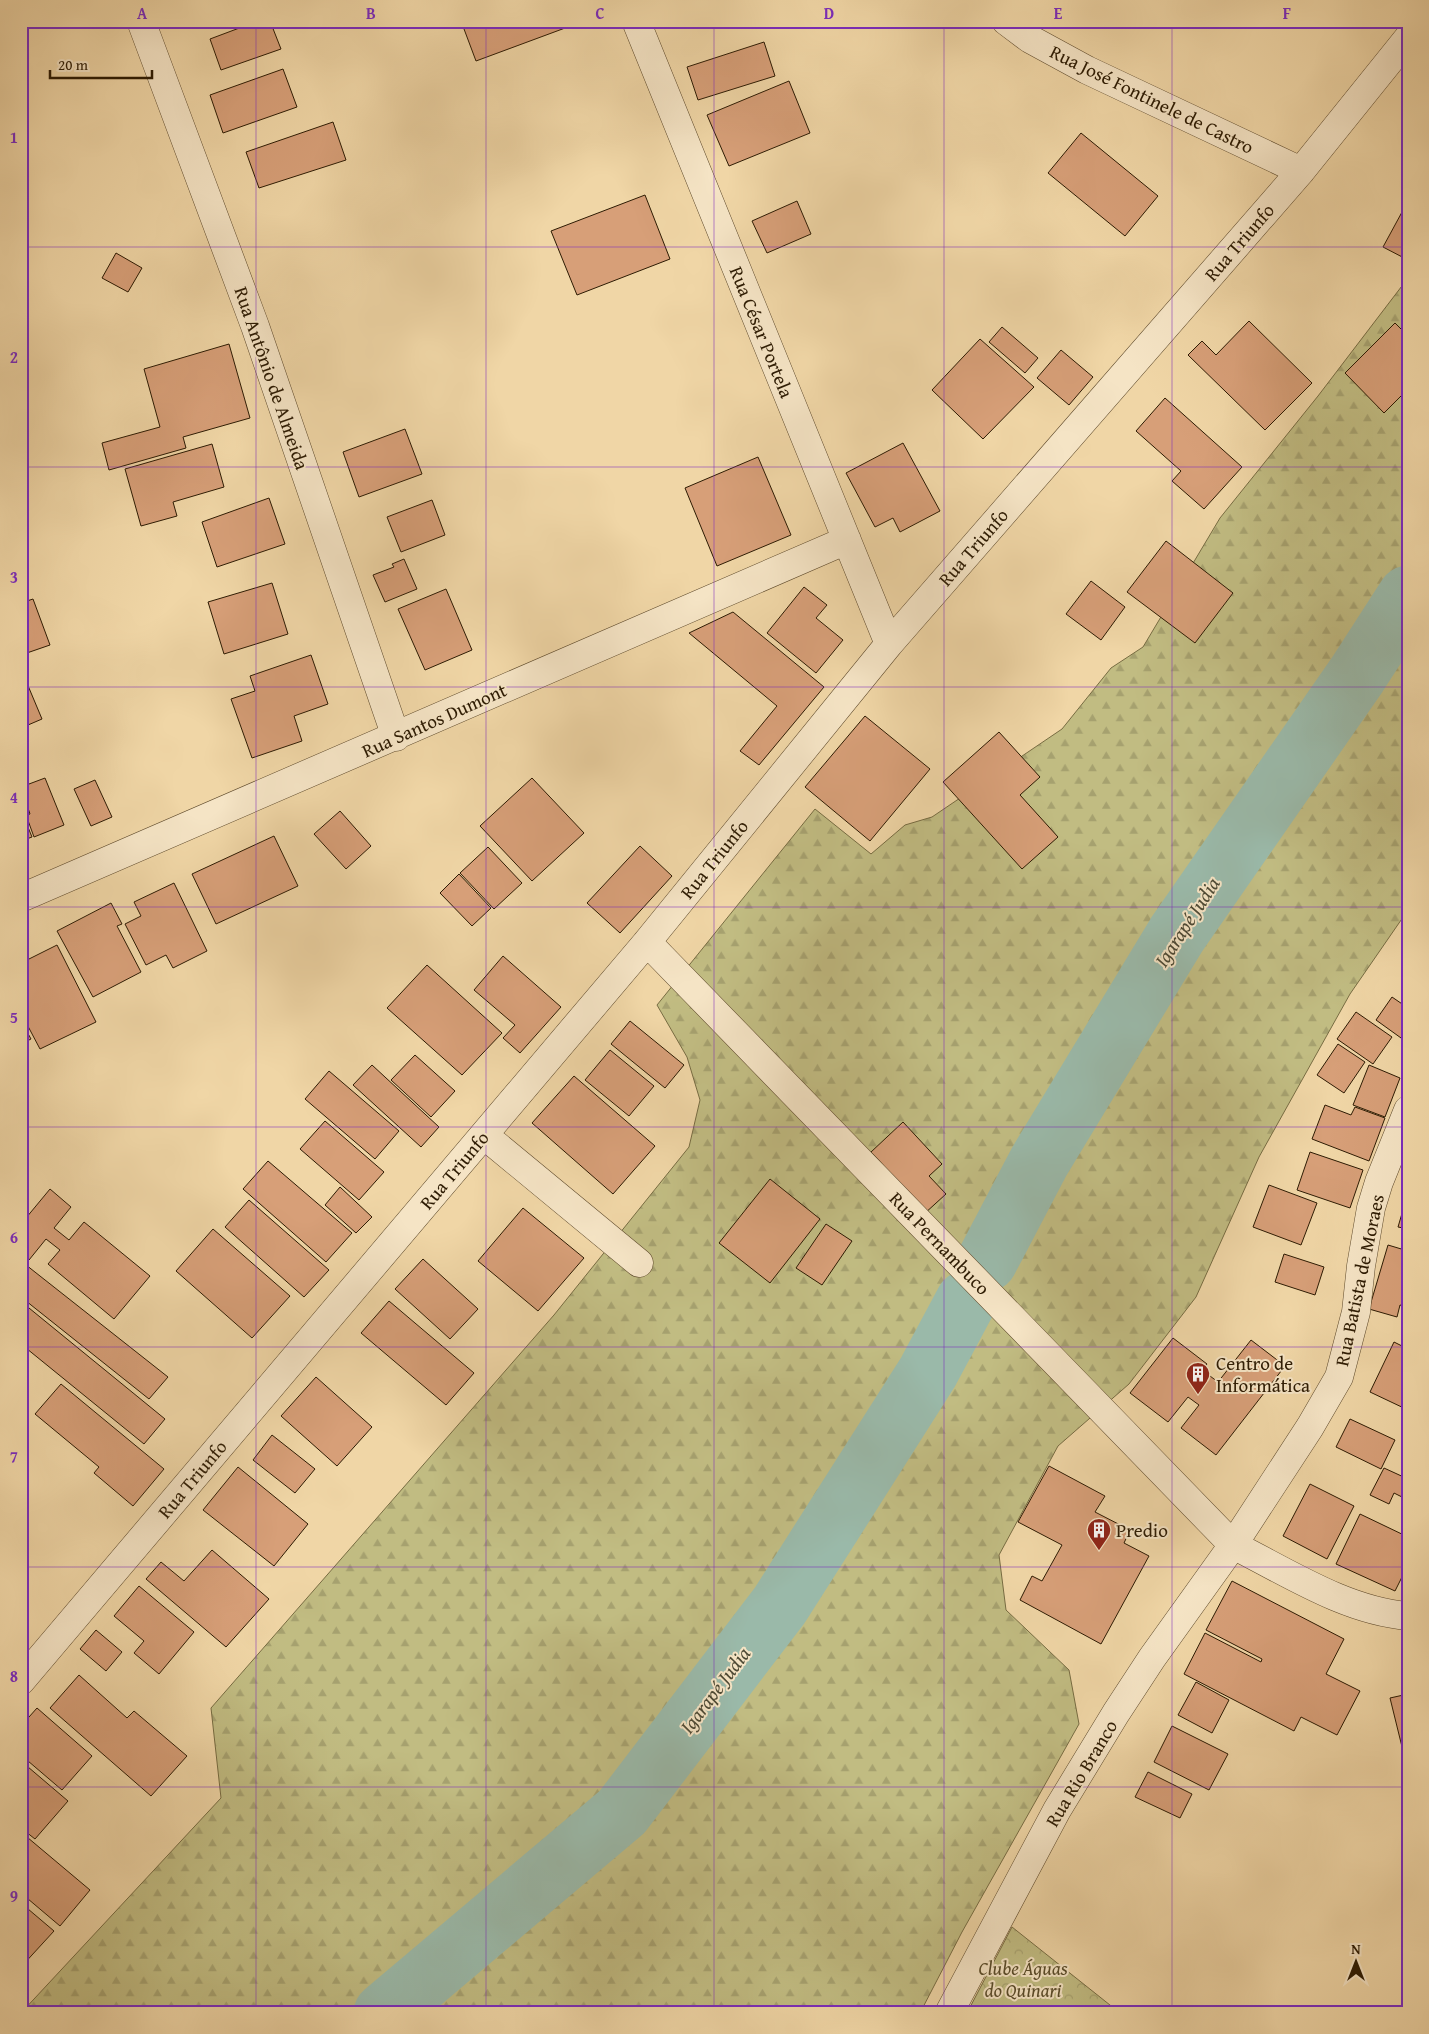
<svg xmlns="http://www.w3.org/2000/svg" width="1429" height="2034" viewBox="0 0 1429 2034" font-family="'Gentium Book Plus',serif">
<defs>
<pattern id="forest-firs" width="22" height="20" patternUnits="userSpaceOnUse" patternTransform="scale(1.25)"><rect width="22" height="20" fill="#c1bc82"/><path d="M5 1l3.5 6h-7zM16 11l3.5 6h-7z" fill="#a6a16f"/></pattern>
<pattern id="park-crowns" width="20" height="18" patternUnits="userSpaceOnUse" patternTransform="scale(1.25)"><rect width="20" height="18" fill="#c1bc82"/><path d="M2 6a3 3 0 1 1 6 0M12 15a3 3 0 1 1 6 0" fill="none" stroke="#a6a16f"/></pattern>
</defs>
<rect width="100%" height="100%" fill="#f0d6a6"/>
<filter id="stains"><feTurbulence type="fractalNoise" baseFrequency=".004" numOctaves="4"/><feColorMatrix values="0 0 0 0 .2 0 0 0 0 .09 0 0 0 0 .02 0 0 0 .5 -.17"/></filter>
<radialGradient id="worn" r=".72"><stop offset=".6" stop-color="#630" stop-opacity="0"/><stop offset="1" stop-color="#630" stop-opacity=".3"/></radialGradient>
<!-- forest -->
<path fill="url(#forest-firs)" stroke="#776c42" d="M1408,278V910L1350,994L1259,1157L1196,1297L1129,1384L1058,1446L999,1555L1006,1610L1069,1670L1079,1724L962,1932L920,2013H21L221,1798L211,1708L554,1315L689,1147L700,1100L687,1057L657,1005L815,809L871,854L905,825L932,817L1062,729L1111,668L1143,647L1220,518L1318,396Z"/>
<!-- park -->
<path fill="url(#park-crowns)" stroke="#776c42" d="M1012,1927L1120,2013H967Z"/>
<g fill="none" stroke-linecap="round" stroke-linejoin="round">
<!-- river -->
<path stroke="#9ab9a9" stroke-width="61" d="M987,1261L1039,1162L1177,934L1357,675L1408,596
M384,2013L622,1812L780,1605L928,1372L966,1301"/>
</g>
<!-- building -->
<path fill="#d79f78" stroke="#2d1b03" d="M258,21H270L281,49L221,70L210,39Z
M461,21H584L476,61Z
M764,42L775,76L698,100L687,67Z
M283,69L297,107L223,133L210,95Z
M789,81L810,133L729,166L707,115Z
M333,122L346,160L259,188L246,152Z
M1081,133L1158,196L1125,236L1048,173Z
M645,195L670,259L577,295L551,231Z
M797,201L811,234L767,253L752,221Z
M1408,201V260L1383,247Z
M116,253L142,268L128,292L102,278Z
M1249,321L1312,383L1265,430L1188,355L1202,341L1216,355Z
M1395,323L1408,336V389L1384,413L1345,373Z
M1002,327L1038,358L1025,373L989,342Z
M980,339L1034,387L983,439L932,390Z
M229,344L250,418L183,437L186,448L109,470L102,443L160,427L144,369Z
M1061,350L1093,377L1069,405L1037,378Z
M1165,398L1242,467L1204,509L1172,481L1181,471L1136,431Z
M405,429L422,474L359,497L343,452Z
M903,443L940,511L900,532L893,518L875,527L846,473Z
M212,444L224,487L173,502L177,516L141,526L125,469Z
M758,457L791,535L717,566L685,488Z
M269,498L285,544L217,567L202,522Z
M432,500L445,535L401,552L387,517Z
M1166,541L1233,593L1195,643L1127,592Z
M404,559L417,589L385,602L373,575L394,567L392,564Z
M1091,581L1125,607L1101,640L1066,614Z
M272,583L288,634L224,654L208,602Z
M804,587L827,605L816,618L843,640L816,673L767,633Z
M446,589L472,650L425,670L398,609Z
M33,599L50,645L21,655V603Z
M733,612L824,687L759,765L740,751L777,706L689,633Z
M311,655L328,704L294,716L302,741L252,758L231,699L255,691L250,676Z
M21,669L42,719L21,728Z
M865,716L930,769L870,841L805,787Z
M999,732L1040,777L1020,795L1058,837L1022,869L943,782Z
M45,778L64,825L34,837L26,815L30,814L21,787Z
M532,778L584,833L532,881L480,826Z
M95,780L112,817L91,826L74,789Z
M340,811L371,846L346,869L314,834Z
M23,815L32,837L21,841V816Z
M274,836L298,886L216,924L192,874Z
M640,846L672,876L620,933L587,903Z
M488,847L522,883L494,909L460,873Z
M459,874L491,908L472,926L440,893Z
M174,883L207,951L173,968L166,955L146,965L125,924L141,916L134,902Z
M111,903L122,924L117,926L141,972L93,997L57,931Z
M57,945L96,1022L40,1049L21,1013V963Z
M503,956L561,1007L520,1053L503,1038L515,1025L474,990Z
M427,965L502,1033L462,1075L387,1008Z
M1392,997L1408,1008V1043L1376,1020Z
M1356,1012L1392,1037L1373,1064L1337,1039Z
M21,1021L31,1039L21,1044Z
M630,1021L684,1065L665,1088L611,1044Z
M1338,1044L1365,1062L1344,1093L1317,1075Z
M610,1050L654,1086L629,1116L585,1080Z
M415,1055L455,1091L431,1117L391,1080Z
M372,1065L439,1127L421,1147L353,1085Z
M1369,1065L1400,1078L1385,1117L1353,1105Z
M329,1071L399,1131L375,1159L305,1099Z
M574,1076L655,1146L613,1194L532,1123Z
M1325,1105L1351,1115L1355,1107L1385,1118L1369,1161L1312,1139Z
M325,1121L384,1172L359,1200L300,1149Z
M903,1122L942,1164L929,1176L946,1194L924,1214L909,1193L871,1152Z
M1310,1152L1363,1170L1350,1208L1297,1190Z
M268,1161L352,1233L326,1262L243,1189Z
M770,1179L820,1219L770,1283L719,1243Z
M1269,1185L1317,1203L1301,1245L1253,1227Z
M340,1187L372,1217L356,1233L325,1205Z
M50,1189L71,1207L54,1228L69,1240L84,1222L150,1276L114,1319L48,1264L60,1250L46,1239L29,1260L21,1253V1224Z
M1408,1193V1229L1398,1227Z
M249,1200L329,1270L304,1297L225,1227Z
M523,1208L584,1258L538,1311L478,1261Z
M826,1224L852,1241L822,1285L796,1268Z
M213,1229L290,1296L252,1338L176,1271Z
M1388,1245L1408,1251V1307L1400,1305L1397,1317L1369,1309Z
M1284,1254L1324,1267L1315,1295L1275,1282Z
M423,1259L478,1309L450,1339L395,1289Z
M21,1261L168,1377L149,1399L21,1297Z
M389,1301L474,1373L446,1405L361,1333Z
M29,1308L165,1419L144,1444L21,1344V1318Z
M1173,1338L1207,1364L1202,1370L1218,1382L1251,1340L1285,1366L1216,1455L1181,1428L1199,1405L1188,1397L1168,1422L1130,1393Z
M1394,1342L1408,1349V1410L1370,1392Z
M316,1377L372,1427L337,1466L281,1416Z
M61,1384L164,1469L133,1506L94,1473L99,1467L35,1414Z
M1350,1419L1395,1440L1381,1469L1336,1447Z
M272,1435L315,1469L295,1493L253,1460Z
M1049,1466L1105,1496L1095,1512L1130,1530L1124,1543L1149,1556L1101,1644L1020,1600L1032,1576L1042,1581L1062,1545L1018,1522Z
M238,1467L308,1524L274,1566L203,1510Z
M1384,1468L1408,1479V1500L1394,1493L1389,1504L1370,1495Z
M1310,1484L1354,1506L1327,1559L1283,1536Z
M1360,1514L1408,1537V1565L1395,1591L1336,1564Z
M212,1550L269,1599L226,1647L146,1579L161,1562L184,1581Z
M1232,1581L1344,1639L1326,1674L1360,1691L1337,1735L1301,1717L1294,1731L1184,1674L1205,1633L1261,1662L1262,1659L1206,1630Z
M139,1586L194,1632L159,1674L134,1653L144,1641L114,1616Z
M96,1630L122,1652L106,1671L80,1649Z
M79,1675L127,1718L134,1711L187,1756L151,1796L50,1708Z
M1196,1682L1229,1700L1212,1733L1178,1715Z
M1408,1694V1754L1404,1755L1390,1698Z
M37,1708L92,1756L62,1790L21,1755V1726Z
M1172,1726L1228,1754L1209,1790L1154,1762Z
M21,1761L68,1801L35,1839L21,1828Z
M1148,1772L1192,1794L1180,1818L1135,1797Z
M21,1832L90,1890L60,1926L21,1893Z
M21,1903L54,1931L21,1967Z"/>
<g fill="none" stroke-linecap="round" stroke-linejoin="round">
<!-- minor casing -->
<g stroke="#5e4a2c" stroke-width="29">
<path id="minor" d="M141,21L255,326L396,737
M636,21L889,644
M1006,21L1030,39L1087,70L1301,171
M21,898L847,540
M647,942L1233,1545C1287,1572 1346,1611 1408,1616
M484,1135L639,1263
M21,1681L647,942L889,644L1301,171L1408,38
M949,2013L1057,1810L1116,1713L1152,1658L1233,1545L1310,1427L1339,1377L1356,1312L1361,1266L1371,1208L1379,1182L1408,1110"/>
</g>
<!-- minor -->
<use href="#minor" stroke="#f5e4c5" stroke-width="28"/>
</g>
<!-- grid -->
<path fill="none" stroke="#7b2cbf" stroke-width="1" stroke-opacity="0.55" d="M256,21V2013M486,21V2013M714,21V2013M944,21V2013M1172,21V2013M21,247H1408M21,467H1408M21,687H1408M21,907H1408M21,1127H1408M21,1347H1408M21,1567H1408M21,1787H1408"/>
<!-- icons -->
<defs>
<g id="building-pin" transform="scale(1.25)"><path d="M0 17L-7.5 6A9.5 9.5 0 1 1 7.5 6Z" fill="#8f2418" stroke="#f5e4c5"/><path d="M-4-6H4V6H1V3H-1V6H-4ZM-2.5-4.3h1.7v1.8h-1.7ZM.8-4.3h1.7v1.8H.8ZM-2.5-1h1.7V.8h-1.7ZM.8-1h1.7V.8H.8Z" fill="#fff"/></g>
</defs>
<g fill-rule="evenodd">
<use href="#building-pin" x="1198" y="1374"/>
<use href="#building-pin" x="1099" y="1530"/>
</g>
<g text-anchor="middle" stroke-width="4" stroke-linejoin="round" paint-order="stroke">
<!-- street labels -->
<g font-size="19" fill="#2d1b03" stroke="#f5e4c5">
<text transform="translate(1152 99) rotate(26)" y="7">Rua José Fontinele de Castro</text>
<text transform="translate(1239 242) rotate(-49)" y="7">Rua Triunfo</text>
<text transform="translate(762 332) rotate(68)" y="7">Rua César Portela</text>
<text transform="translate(272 378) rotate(71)" y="7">Rua Antônio de Almeida</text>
<text transform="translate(973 547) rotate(-49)" y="7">Rua Triunfo</text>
<text transform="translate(434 720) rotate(-24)" y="7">Rua Santos Dumont</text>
<text transform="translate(714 859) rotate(-51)" y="7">Rua Triunfo</text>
<text transform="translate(454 1170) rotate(-50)" y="7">Rua Triunfo</text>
<text transform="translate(940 1243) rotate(46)" y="7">Rua Pernambuco</text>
<text transform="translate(1359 1280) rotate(-78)" y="7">Rua Batista de Moraes</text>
<text transform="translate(192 1479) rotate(-50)" y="7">Rua Triunfo</text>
<text transform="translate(1081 1773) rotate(-59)" y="7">Rua Rio Branco</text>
</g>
<!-- poi labels -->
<g font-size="19" fill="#2d1b03" stroke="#f5e4c5" text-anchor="start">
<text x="1216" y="1370">Centro de<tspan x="1216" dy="22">Informática</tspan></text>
<text x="1116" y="1537">Predio</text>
</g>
<!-- park labels -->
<g font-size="19" font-style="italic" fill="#594b29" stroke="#f5e4c5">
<text x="1023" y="1975">Clube Águas<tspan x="1023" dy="22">do Quinari</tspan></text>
</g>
<!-- water labels -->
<g font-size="20" font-style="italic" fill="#4e4a35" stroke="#f5e4c5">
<text transform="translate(1187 922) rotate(-57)" y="7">Igarapé Judia</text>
<text transform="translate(715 1690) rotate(-53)" y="7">Igarapé Judia</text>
</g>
</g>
<!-- margin -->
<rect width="1429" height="2034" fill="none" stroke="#f0d6a6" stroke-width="55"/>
<!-- north arrow -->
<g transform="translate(1356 1962)" stroke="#f5e4c5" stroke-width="4" paint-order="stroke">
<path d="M0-4L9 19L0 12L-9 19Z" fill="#2d1b03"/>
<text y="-8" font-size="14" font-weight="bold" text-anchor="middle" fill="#2d1b03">N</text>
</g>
<!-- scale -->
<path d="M50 70v8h102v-8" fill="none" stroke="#2d1b03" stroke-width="2.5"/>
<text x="58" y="70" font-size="15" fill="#2d1b03" stroke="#f5e4c5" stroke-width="4" paint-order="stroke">20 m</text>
<rect x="28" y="28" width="1374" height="1978" fill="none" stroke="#7b2cbf" stroke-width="2"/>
<g font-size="16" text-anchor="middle" font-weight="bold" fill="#7b2cbf">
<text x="142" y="19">A</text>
<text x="371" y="19">B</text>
<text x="600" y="19">C</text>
<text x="829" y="19">D</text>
<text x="1058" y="19">E</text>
<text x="1287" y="19">F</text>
<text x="14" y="143">1</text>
<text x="14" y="363">2</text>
<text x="14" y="583">3</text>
<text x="14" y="803">4</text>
<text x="14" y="1023">5</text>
<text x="14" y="1243">6</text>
<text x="14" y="1462">7</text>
<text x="14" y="1682">8</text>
<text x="14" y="1902">9</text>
</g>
<rect width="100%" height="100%" filter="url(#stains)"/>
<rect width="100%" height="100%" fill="url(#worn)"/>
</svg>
